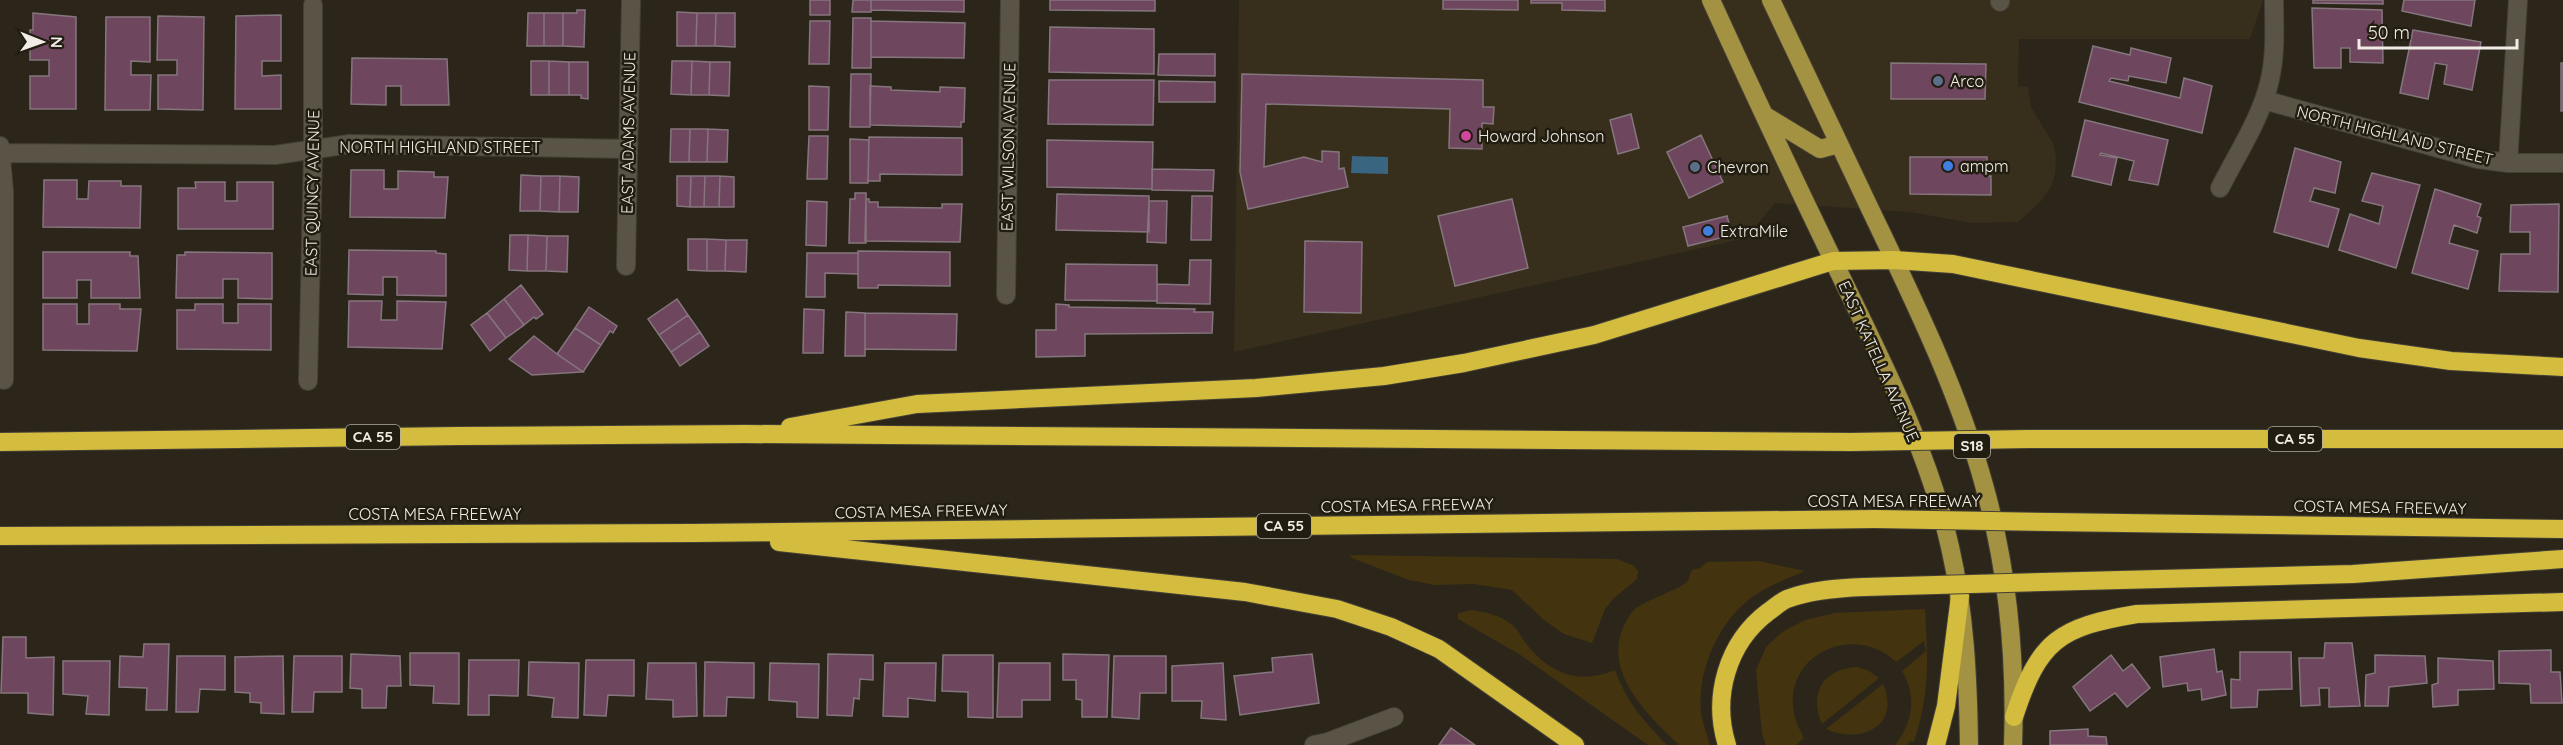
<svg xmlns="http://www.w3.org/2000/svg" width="2563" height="745" viewBox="0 0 2563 745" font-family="Quicksand,sans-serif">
<rect width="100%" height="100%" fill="#2c261a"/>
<!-- built -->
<path fill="#372e1c" d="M1239,0H2263L2250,39H2019L2018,86L2028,87L2031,107L2053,143L2056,157L2055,173L2051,187L2041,201L2018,222L1972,223L1910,212L1775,203L1746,238L1234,352Z"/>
<!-- green -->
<path fill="#43330f" d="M1350,555L1617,559L1634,566L1638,571L1637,579L1613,599L1605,609L1592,643L1564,634L1544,620L1512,590L1474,584L1435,585L1409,580L1352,558Z
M1759,561L1805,571C1786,579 1763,588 1747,601C1716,627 1697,673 1701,713C1703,724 1707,735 1710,745H1679C1650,717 1607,678 1621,633C1624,625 1628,616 1634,610C1645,600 1682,588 1687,582C1690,578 1689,574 1692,570L1700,568L1707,562Z
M1925,609C1928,661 1930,692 1914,742L1910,741L1907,745H1895C1913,723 1917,696 1902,671L1926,651L1924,641L1896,662C1857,624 1788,651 1793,707C1794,719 1799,728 1804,738L1796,745H1766L1762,734L1756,670L1766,647L1782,632L1805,620L1835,613Z
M1472,610C1487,613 1498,614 1511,624C1518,629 1522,639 1528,646C1553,676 1580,684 1615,670C1628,704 1642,719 1667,745H1648L1519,654L1458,619V613Z
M1858,667L1869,671L1879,678L1822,724C1808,693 1824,668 1858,667Z
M1883,684C1901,725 1862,745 1826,729Z"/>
<!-- water -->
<path fill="#3a6580" d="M1352,156L1388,157V174L1351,173Z"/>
<!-- building -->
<path fill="#6e465e" stroke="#85767e" stroke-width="1.5" d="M810,0H830V15H810Z
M853,0H871V12H852Z
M871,0H964V12L871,10Z
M1050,0H1155V11L1050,10Z
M1443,0H1518V10L1443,9Z
M1531,0H1605V11L1562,10V3H1531Z
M2313,0H2383V4L2313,3Z
M2404,0H2475L2471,26L2402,11Z
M2312,8L2382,10L2383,63L2350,62V48H2341V68H2314Z
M577,10H585L584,47L563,46V13H577Z
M677,12L697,13L696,46H677Z
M33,13L76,17V109H30V76H49V60H30V30H33Z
M528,13H544V46H527Z
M544,13H563V46H544Z
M697,13H716L715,46H696Z
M716,13H735V47L715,46Z
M281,15V61H262V76L281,75V109H235L236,16Z
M158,16L204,17L203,110L158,109V75H177V60H157Z
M106,17H150V62L131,61V75H151L150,110H105Z
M853,18H871V68H852Z
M810,21H830L829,64H809Z
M871,21L965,23L964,58L871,57Z
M1050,27L1154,29V74L1049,72Z
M2413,30L2481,42L2472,90L2444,84L2447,65L2435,63L2428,99L2400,93Z
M2093,46L2130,55L2131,48L2171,58L2166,83L2129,76L2128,81L2111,78L2109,81L2180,98L2184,78L2212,86L2202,133L2079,102Z
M1159,54H1215V76L1158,75Z
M352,58L447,59L449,105H401V86H386V105L351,104Z
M531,61H549V95H531Z
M549,61L569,62V95H549Z
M672,61H692L691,95L671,94Z
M692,61L710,62L709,95H691Z
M569,62H588V99L581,98V95H569Z
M710,62H730L729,96L709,95Z
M1891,63L1986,64L1985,99H1891Z
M2561,63H2563V111H2561Z
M851,74H871L870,127H850Z
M1242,74L1483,80V107H1494L1493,124L1482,123V149L1449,148L1450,109L1266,104L1264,167L1304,157L1322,162V151L1339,152V169L1344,168L1348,187L1248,209L1240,172Z
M1049,80H1154L1153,125L1048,124Z
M1159,81L1215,82V102H1159Z
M809,86L829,87L828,130H809Z
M870,86L891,87V90L940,92V87L965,88L964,122H961V127L870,125Z
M1631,114L1639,148L1618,154L1610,120Z
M2085,120L2168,140L2158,185L2129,180L2134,161L2101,153L2100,155L2117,158L2111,185L2072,176Z
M671,129H690L689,162H670Z
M690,129H708L707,162H689Z
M708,129L728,130L727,162H707Z
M1701,135L1723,182L1689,198L1667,152Z
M809,136H828L827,179H807Z
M869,137L962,138V175L880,174V181H868Z
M850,139L869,140L868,183H850Z
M1047,140L1153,142L1152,189L1047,187Z
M2295,148L2341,162L2335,193L2314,188L2310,201L2339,209L2328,247L2274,232Z
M1910,157H1987V176H1991V195L1910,194Z
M1152,169L1214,170L1213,191L1152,190Z
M351,170H384V189H398V171L434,172V177H448L445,218L350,217Z
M2372,173L2420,185L2396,268L2339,250L2350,214L2379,224L2383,206L2362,201Z
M521,175L541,176L540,211H520Z
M541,176H560L559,212L540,211Z
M560,176L579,177L578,212H559Z
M677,176H691L690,207L677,206Z
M691,176H705L704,207H690Z
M705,176H720L719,207H704Z
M720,176L734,177V207H719Z
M44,180H77V199H88L89,181H121V186H141L140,228L43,227Z
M195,182H225V201H237V182H273V229H178V188H196Z
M2435,189L2481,204L2477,216L2481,218L2477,233L2454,225L2449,243L2478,251L2468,289L2412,273Z
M855,193H866V243H849L850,199H855Z
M1057,194L1149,196V232L1056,230Z
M1192,196H1212L1211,240H1191Z
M866,199H869V202H878V207L942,208V204H962L960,242L865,241Z
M1512,199L1528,268L1455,286L1438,216Z
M807,201L827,202L826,246L806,245Z
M1149,201H1167L1166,243L1147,242Z
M2559,204L2558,292L2499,291L2501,254H2530V232H2510L2511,205Z
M1727,216L1732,235L1688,246L1683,227Z
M510,235H528L527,271L509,270Z
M528,235L547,236L546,271H527Z
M547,236H568L567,272L546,271Z
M688,239H707V271L688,270Z
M707,239L726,240L725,271H707Z
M726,240H747L746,272L725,271Z
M1305,241L1362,242L1361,313L1304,312Z
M349,250L436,251V253L446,254V296L397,295V277H383V295L348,294Z
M858,251L950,252V286L878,285V288H858Z
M43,252H130V256H138L140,298H91V280H77V298H43Z
M185,252L272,253V299L238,298V279H223V298H176L177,255H185Z
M807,253H858V274L825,273V297H806Z
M1190,260H1211L1210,304L1157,303V284L1189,285Z
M1066,264L1157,265V301L1065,300Z
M521,285L543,314L536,319L534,317L524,325L504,299Z
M504,299L524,325L506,338L487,313Z
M677,299L688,315L659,335L648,319Z
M349,301H382L381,320H397V301L446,302L442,349L348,347Z
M43,304H77V324H89V304H120V309H141L137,351L43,350Z
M195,304H223V323H238V304H271V350L177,349V310H195Z
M1056,304L1069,305V307L1195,309L1194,312H1213L1212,333L1085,334V356L1036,357V330H1056Z
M589,307L617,326L613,333L610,331L601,345L575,328Z
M804,309L824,310L823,353H803Z
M846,312L865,313V356H845Z
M487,313L506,338L490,351L471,325Z
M865,313L957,314L956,350L865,349Z
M688,315L700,332L671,352L659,335Z
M575,328L601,345L583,372L557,354Z
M700,332L709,346L680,366L671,352Z
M534,336L557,354L583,372L532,375L509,359Z
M3,637H26V658L54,657L53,715L28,713V693H1Z
M2325,643H2352L2360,706L2329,707V688H2319L2320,705L2301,706L2299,658H2324Z
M144,644H169L167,710H146L147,688L119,687L120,656L143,657Z
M2214,649L2217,672L2222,671L2226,695L2202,700L2201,689L2188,691L2187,683L2163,687L2160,657Z
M2551,650V672H2560L2562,703H2531L2530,684L2499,683V651Z
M2240,652H2291L2292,689L2258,690L2257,707L2231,708V679L2240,680Z
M410,653H459V704L433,703L434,686L410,685Z
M351,654L400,656L401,686H387L386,708H362V689L350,688Z
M828,654L873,655V680L860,679L859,699L854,698L852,716L827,715Z
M1063,654L1109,655L1107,717H1082V700L1076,699V680H1063Z
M1312,654L1319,703L1240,715L1234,676L1273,672L1272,658Z
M943,655H993V718L968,717V692L942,691Z
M2111,655L2123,671L2132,664L2150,688L2127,707L2115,693L2090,711L2073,687Z
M2375,655L2425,656L2427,683L2389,687L2388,706H2365L2366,675L2375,673Z
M177,656H225V690L200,689L198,712H176Z
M283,656L284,714L261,713V703L250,702V693L235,692V657Z
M294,656H342V692H314L313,712H292Z
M1114,656H1166V693H1140L1139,719L1112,717Z
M2438,658L2493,661L2494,689L2458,690V705L2433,707L2432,685L2438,683Z
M469,660H519L518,696L489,695V715H468Z
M586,660H634V696L608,695L606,716L584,715Z
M63,661H110L109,715L86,714L88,696L63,694Z
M529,662L579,663L578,718L552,717L554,698L528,695Z
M705,662L754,663V698L727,697L726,716H704Z
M648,663H696L697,716L673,717V700L646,699Z
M770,663L819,664L818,718L797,717V702L769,700Z
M885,663H936L935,701L908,698V717L883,716Z
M999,663H1050V700H1022V717H997Z
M1223,663L1226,720L1201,718L1202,701H1172V666Z
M1451,728L1475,745H1439Z
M2088,729V736L2106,737L2107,745H2050V731Z"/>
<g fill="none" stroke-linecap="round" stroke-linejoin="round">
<!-- minor casing -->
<g stroke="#454036" stroke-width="20">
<path id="minor" d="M2000,2V0
M2264,100L2478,159L2508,163H2563
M0,146L4,192V380
M0,153L275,155L350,144L628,149
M2508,163L2518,0
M2220,188C2237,154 2262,117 2270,79C2276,53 2274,26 2274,0
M626,266L631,0
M1006,295L1010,0
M308,381L313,150V5
M1314,745L1328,742L1394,717"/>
</g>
<!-- major casing -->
<g stroke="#454036" stroke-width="20">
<path id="major" d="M1711,0C1751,88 1792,175 1834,262C1878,354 1928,447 1950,547C1965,612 1968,678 1969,745
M1771,0C1805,71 1838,142 1872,213C1914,301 1958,390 1984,485C2008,570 2016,657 2013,745
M1764,115L1820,149L1839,144"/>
</g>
<!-- highway casing -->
<g stroke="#454036" stroke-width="20">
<path id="highway" d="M790,427L917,404L1256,388L1384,376L1464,363L1594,335L1833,261L1894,260L1953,264L2359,348L2451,361L2563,367
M2028,439H2563
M0,442L458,436L746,434L1851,442
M2050,522L2563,529
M0,536L693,533L1875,519
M779,542L1245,592L1337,609L1391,627L1439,649L1575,745
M2042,582L2353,574L2563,559
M2014,717C2039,640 2059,627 2137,614L2563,602
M1727,745C1712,697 1727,643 1768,612C1774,608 1780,602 1787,599C1811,590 1838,588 1864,587
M1936,745L1946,706L1960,596"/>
</g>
<!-- minor -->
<use href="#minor" stroke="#5a5447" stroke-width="18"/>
<!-- major -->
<use href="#major" stroke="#a39242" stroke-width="18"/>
<!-- highway -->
<use href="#highway" stroke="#d4bc3f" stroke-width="18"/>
<!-- highway-bridge casing -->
<g stroke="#454036" stroke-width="20" stroke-linecap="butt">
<path id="highway-bridge" d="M1851,442L2028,439
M1875,519L2050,522
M1864,587L2042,582"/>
</g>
<!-- highway-bridge -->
<use href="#highway-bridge" stroke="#d4bc3f" stroke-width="18"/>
</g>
<!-- markers -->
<g fill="#5c6f8a" stroke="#221d11" stroke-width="2">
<circle cx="1938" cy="81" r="6"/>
<circle cx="1695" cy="167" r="6"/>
</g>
<circle fill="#d1479c" stroke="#221d11" stroke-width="2" cx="1466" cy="136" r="6"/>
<g fill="#3f7fe0" stroke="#221d11" stroke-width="2">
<circle cx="1948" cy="166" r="6"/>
<circle cx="1708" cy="231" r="6"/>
</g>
<g text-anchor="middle" stroke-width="5" stroke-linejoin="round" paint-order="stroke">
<!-- shield labels -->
<g fill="#221d11" stroke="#b3afa6" stroke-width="1.5">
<rect x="346" y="425" width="54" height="24" rx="4.5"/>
<rect x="2268" y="427" width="54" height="24" rx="4.5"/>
<rect x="1954" y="434" width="36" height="24" rx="4.5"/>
<rect x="1257" y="514" width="54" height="24" rx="4.5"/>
</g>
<g font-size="15" font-weight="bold" fill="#f1ede6">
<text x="373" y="442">CA 55</text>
<text x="2295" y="444">CA 55</text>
<text x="1972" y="451">S18</text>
<text x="1284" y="531">CA 55</text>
</g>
<!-- poi labels -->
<g font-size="16" fill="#f1ede6" stroke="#221d11" text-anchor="start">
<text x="1950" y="87">Arco</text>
<text x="1478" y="142">Howard Johnson</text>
<text x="1960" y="172">ampm</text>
<text x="1707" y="173">Chevron</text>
<text x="1720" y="237">ExtraMile</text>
</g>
<!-- street labels -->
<g font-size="16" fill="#f1ede6" stroke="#221d11">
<text transform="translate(628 133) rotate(-89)" y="6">EAST ADAMS AVENUE</text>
<text transform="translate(2395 135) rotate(14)" y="6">NORTH HIGHLAND STREET</text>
<text x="440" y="153">NORTH HIGHLAND STREET</text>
<text transform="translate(1008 147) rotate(-89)" y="6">EAST WILSON AVENUE</text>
<text transform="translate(312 193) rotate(-89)" y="6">EAST QUINCY AVENUE</text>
<text transform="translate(1879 361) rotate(66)" y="6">EAST KATELLA AVENUE</text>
<text x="1894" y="507">COSTA MESA FREEWAY</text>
<text transform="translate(1407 505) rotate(-1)" y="6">COSTA MESA FREEWAY</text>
<text transform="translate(2380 507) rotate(1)" y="6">COSTA MESA FREEWAY</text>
<text transform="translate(921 511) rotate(-1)" y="6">COSTA MESA FREEWAY</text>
<text x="435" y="520">COSTA MESA FREEWAY</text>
</g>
</g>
<!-- north arrow -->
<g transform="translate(42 42) rotate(91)" stroke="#221d11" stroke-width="4.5" paint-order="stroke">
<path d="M0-4.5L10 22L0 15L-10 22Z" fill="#f1ede6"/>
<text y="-9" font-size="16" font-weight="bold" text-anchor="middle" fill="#f1ede6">N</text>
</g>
<!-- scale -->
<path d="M2359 39v9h158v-9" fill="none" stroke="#f1ede6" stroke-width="3"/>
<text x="2368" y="39" font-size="18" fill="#f1ede6" stroke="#221d11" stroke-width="4.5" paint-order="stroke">50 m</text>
</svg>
